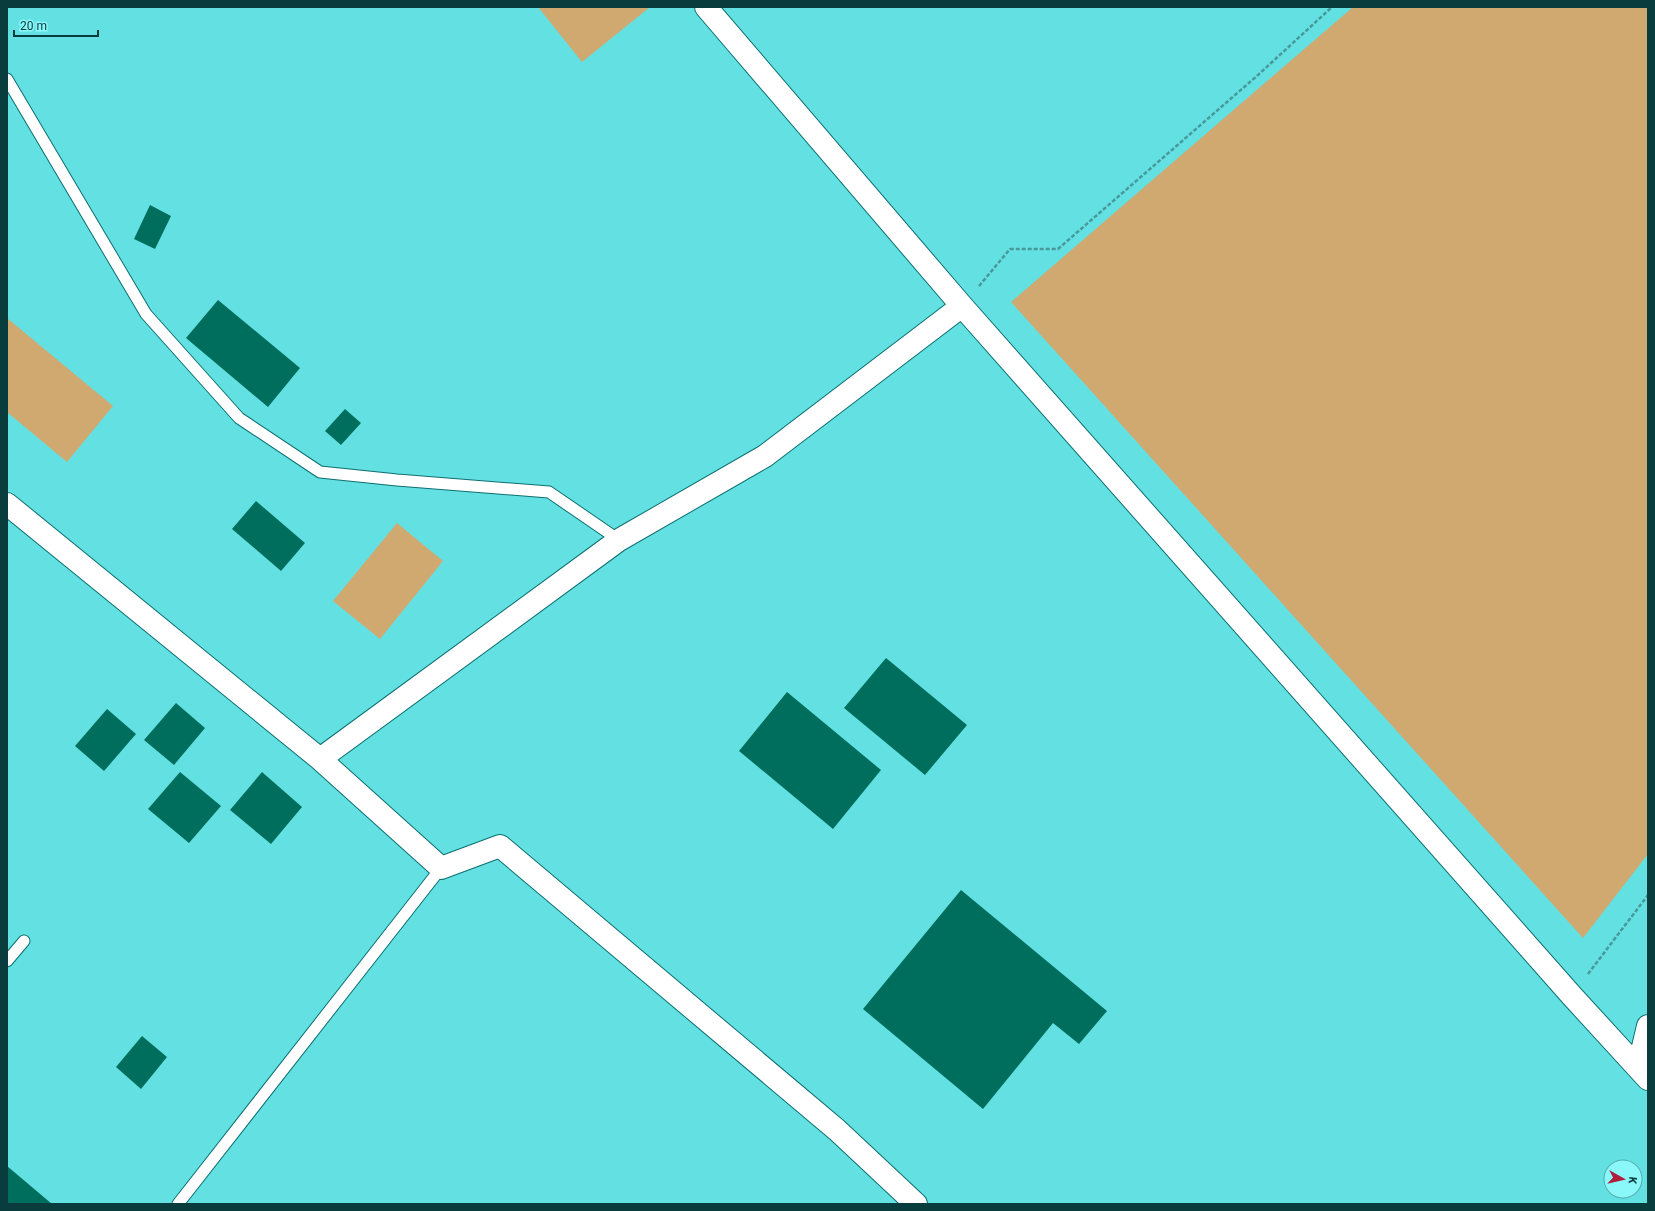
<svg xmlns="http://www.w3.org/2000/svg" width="1655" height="1211" viewBox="0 0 1655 1211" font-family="Roboto,sans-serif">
<rect width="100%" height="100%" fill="#7deaeb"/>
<!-- built -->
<path fill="#63e0e2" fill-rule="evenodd" d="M7,7H1648V1204H7ZM1611,1167H1635V1191H1611Z"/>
<!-- green -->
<path fill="#d0a971" d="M538,7H650L582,62Z
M1353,7H1648V854L1583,938L1011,302Z
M7,318L113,406L67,462L7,412Z
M397,523L443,561L380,639L333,601Z"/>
<!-- building -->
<path fill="#006e5c" d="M150,205L171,216L155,249L134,239Z
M218,300L300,368L268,407L186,338Z
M345,409L361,423L341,445L325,431Z
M256,501L305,543L281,571L232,529Z
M886,658L967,725L925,775L844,708Z
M787,692L881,770L833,829L739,751Z
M176,703L205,728L174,765L144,740Z
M107,709L136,734L104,771L75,746Z
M180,772L221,806L189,843L148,809Z
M262,772L302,807L271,844L230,810Z
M961,890L1107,1011L1079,1044L1053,1023L983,1109L863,1009Z
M142,1036L167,1057L141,1089L116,1067Z
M7,1166L52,1204H7Z"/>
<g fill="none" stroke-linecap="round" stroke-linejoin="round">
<!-- lane casing -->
<g stroke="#0d6f70" stroke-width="13">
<path id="lane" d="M7,79L146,314L239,418L320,472L397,480L549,492L619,540
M7,961L24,941
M178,1204L441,868"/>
</g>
<!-- street casing -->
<g stroke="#0d6f70" stroke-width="24">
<path id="street" d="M706,7L962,306L1572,996L1648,1079
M7,504L320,759L441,868L500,846L837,1130L916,1204
M320,759L619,540L765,456L962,306
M1638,1068L1648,1026"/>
</g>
<!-- path -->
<path stroke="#47999a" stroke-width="2.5" stroke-dasharray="4 2" stroke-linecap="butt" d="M979,286L1010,249H1058L1258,75L1332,7
M1588,974L1648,895"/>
<!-- lane -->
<use href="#lane" stroke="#fff" stroke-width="11"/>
<!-- street -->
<use href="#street" stroke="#fff" stroke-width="22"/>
</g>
<!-- border -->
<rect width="1655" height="1211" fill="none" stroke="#093c3d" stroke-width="16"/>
<!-- north arrow -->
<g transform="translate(1623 1179) rotate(98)"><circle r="19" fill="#8af7f9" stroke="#56acae"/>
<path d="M0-3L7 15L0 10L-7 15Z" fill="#b01c3c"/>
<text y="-6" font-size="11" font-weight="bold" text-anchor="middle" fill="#093c3d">K</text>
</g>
<!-- scale -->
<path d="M14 30v6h84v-6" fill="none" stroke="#093c3d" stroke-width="2"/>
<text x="20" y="30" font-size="12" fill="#093c3d" stroke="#8af7f9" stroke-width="3" paint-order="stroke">20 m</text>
</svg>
